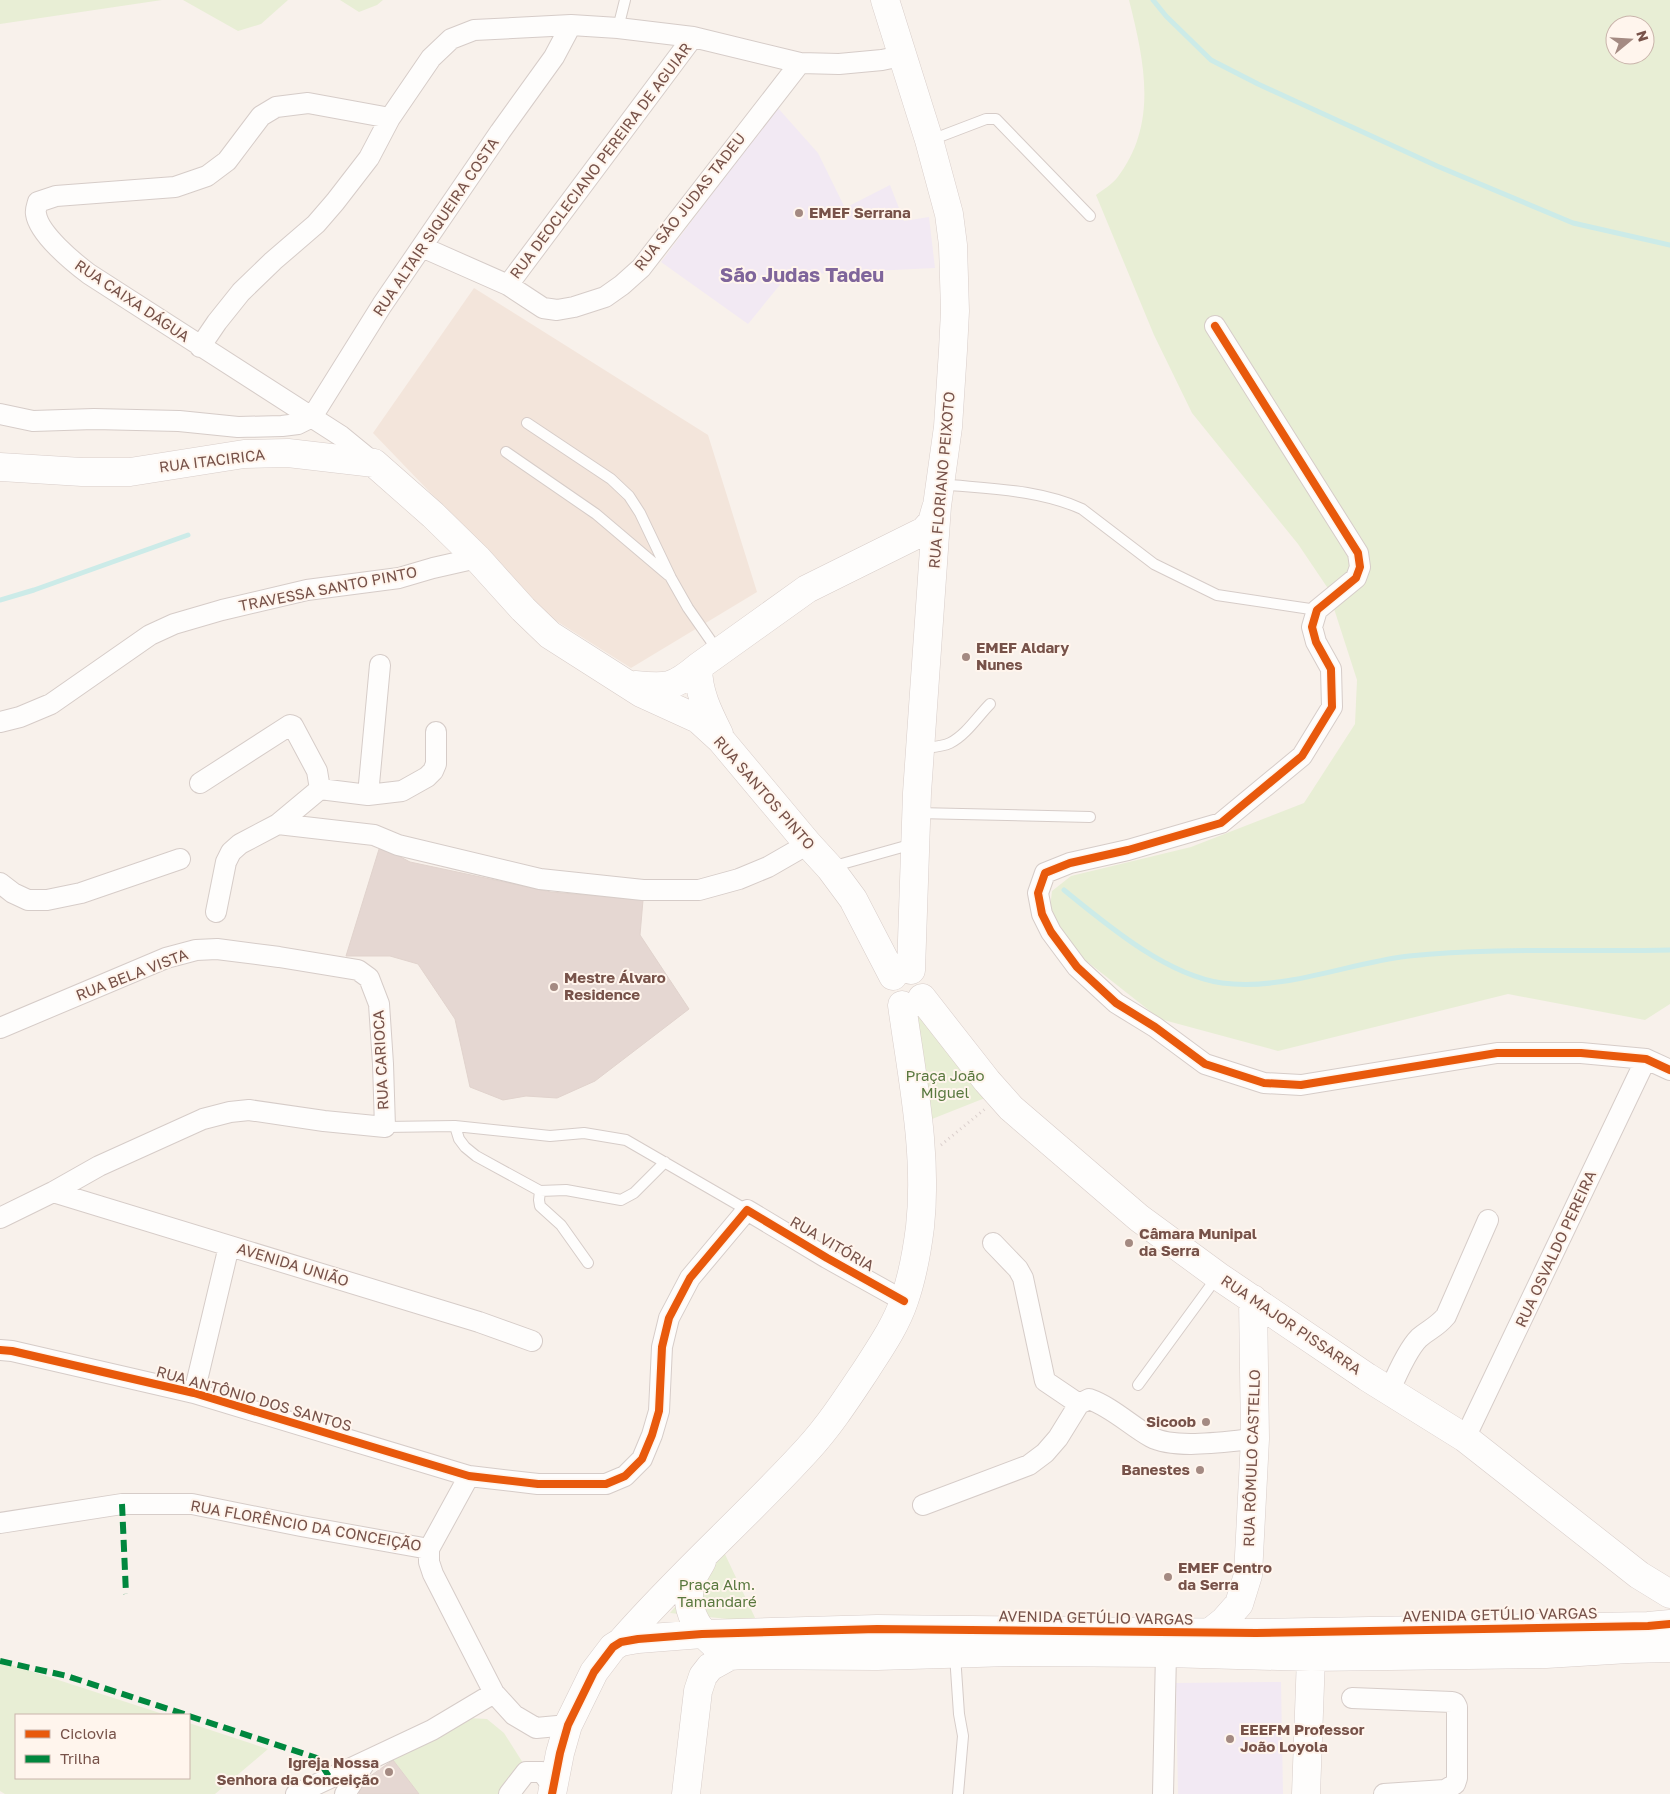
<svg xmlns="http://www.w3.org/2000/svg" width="1670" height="1794" viewBox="0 0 1670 1794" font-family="'Golos Text',sans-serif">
<rect width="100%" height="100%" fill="#f8f1eb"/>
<!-- residential -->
<path fill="#f3e5db" d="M474,288L708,435L757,592L631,668L550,617L373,433Z"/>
<!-- education -->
<path fill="#f2e9f3" d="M777,107L818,153L845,208L890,185L904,221L929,217L935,268L788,275L748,324L661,262Z
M1281,1682L1283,1794H1178L1176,1683Z"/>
<!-- green -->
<path fill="#e8eed5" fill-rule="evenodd" d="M0,0H162L0,24Z
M183,0H288L261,24L238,31Z
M340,0H383L377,5L359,12Z
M1129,0H1670V1004L1645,1020L1508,994L1278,1051L1160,1019L1061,941L1049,916L1052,891L1071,876L1191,847L1304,803L1355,724L1357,680L1327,587L1298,544L1192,413L1154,335L1096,195C1103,190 1112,184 1117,178C1159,124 1144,60 1129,0ZM1615,25H1645V55H1615Z
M923,1016L985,1098L927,1121L906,1020Z
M723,1550L757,1622L670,1613Z
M0,1661L166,1715H16V1778H189V1723L268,1749L215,1794H5L0,1791Z
M468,1718L487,1719L504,1733L523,1763L500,1794H419L393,1760Z"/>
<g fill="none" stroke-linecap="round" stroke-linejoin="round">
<!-- stream -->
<path stroke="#ccebe8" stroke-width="5" d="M1153,0L1166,16L1211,60L1258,84L1437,166L1573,223L1670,245
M0,600L34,590L188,535
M1064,890C1107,925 1166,975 1222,983C1286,991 1347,963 1409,956C1496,947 1583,952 1670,950"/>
</g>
<!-- building -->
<path fill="#e5d7d2" stroke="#e1d3cd" d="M380,846L410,862L551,892L643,900L640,935L689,1009L595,1081L557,1098L526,1096L503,1100L470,1087L455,1019L418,964L390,956H346Z
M393,1760L419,1794H359V1784Z"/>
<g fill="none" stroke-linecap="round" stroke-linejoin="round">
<!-- lane casing -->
<g stroke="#d6ccc8" stroke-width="12">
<path id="lane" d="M618,28L625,0
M931,140L986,119H996L1090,216
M527,423L611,479L629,496L640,513L671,578L688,608L718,651
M506,452L596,514L668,575
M940,484C988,489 1038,489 1082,509L1154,564L1217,595L1317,610
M922,748C931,747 942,747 950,743C966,735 978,716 990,704
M917,813L1090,817
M831,867L913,844
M455,1126L459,1139L465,1147L476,1156L540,1191L566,1190L621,1200L634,1193L665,1162
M385,1127L455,1126L550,1136L584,1133L626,1140L747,1210
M540,1191L539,1200L540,1206L561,1225L588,1263
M1138,1385L1217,1277
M955,1655L959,1714L963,1736L958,1794"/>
</g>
<!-- street casing -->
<g stroke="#d6ccc8" stroke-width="22">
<path id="street" d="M422,247L508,285L543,308L557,310L574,307L605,297L622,285L641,268L800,63
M508,285L693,37
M1215,326L1358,553L1360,567L1356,578L1317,610L1312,627L1316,642L1331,669L1332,707L1302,756L1221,823L1128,850L1070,863L1045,873L1038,893L1042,914L1051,932L1077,967L1116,1003L1155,1027L1205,1064L1264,1083L1301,1085L1497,1053H1581L1646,1059L1670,1070
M200,347L217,322L241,292L273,261L316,224L335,202L369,158L390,118L431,58L451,39L474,30L571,25L618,28L693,37L800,63L839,64L882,60L901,56
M0,414L33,421L94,419L179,421L238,427L282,426L298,424L312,417L382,305L500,132L554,57L571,25
M374,463L341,436L89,274C73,262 39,234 36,214C35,210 37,206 38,202L56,196L175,187L207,176L227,161L261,116L276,107L308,103L390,118
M0,722L20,717L51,704L150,635L174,624L222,610L307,590L399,578L433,568L477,558
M200,783L290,725L293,726L317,771L320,789
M368,795L380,665
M278,824L374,835L398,845L540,879L643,890H699L739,879L768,867L808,844
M0,883L13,893L28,900H47L81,893L180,859
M216,912L226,862L231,852L240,844L278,824L320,789L368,795L402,791L427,777L433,771L436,764V732
M0,1028L166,958L196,950L217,949L279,957L358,970L369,978L379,1004L383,1064L385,1127L324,1121L249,1110L230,1112L203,1119L99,1166L53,1192L0,1218
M53,1192L479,1322L532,1341
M993,1243L1018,1269L1023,1278L1045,1381L1079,1404
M0,1350L12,1351L194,1393L469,1476L538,1484H606L625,1476L642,1459L652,1435L659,1411L662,1347L669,1318L690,1278L747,1210L827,1258L904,1301
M1390,1390C1396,1376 1409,1348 1419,1338C1429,1329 1436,1328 1446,1316L1488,1220
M194,1393L229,1246
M1465,1438L1646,1059
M923,1505L1029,1465L1045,1453L1058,1438L1079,1404L1089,1399C1112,1407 1131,1426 1151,1437C1175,1450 1228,1441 1255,1439
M0,1523L122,1504H192L301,1526L429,1549V1562L433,1574L494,1693L514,1715L536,1728L568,1725
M429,1549L469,1476
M1352,1698L1452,1702L1455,1703L1457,1707V1778L1455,1784L1445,1790L1384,1794
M296,1794L432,1730L494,1693
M345,1794L366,1761
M509,1794L526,1772H542L553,1787
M1163,1794L1166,1653"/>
</g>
<!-- secondary casing -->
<g stroke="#d8cdc9" stroke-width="29">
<path id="secondary" d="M885,0L929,140L949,214L953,245L955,311L953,350L948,427L937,506L917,793L911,970
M0,467L82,472H130L244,454L288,453L374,463L433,515L477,558L523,609L550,635L641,693L698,719L721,740L808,844L830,868L853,899L893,976
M698,667C698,692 708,712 719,734
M635,685C667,688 673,688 698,667L807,589L924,531L932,522L936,508
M922,998L987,1081L1011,1108L1139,1218L1218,1276L1367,1377L1465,1438L1639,1575L1670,1594
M702,1561C698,1569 691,1578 690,1586C685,1610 698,1630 715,1645
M1209,1633L1224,1621L1239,1604L1248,1575L1255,1439L1253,1299
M621,1642C680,1574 748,1515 808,1449C830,1425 848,1397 866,1370C880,1348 896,1325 904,1301C912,1278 917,1251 920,1227C928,1153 912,1078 902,1005
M552,1794L560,1753L568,1725L594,1672L613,1647L621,1642L638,1639L702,1634L877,1629L1256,1633L1648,1626L1670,1624
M686,1794L698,1691L703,1676L710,1667L730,1656L742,1655L877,1656L1010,1652L1166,1653L1311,1657L1546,1654L1628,1649L1670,1648
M1306,1794L1311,1657"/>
</g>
<!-- path -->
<path stroke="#dbd0cd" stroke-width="3" stroke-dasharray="1 4" stroke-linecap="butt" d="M941,1145L985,1109"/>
<!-- lane -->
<use href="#lane" stroke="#fefdfc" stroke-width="10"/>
<!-- street -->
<use href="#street" stroke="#fefdfc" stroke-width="20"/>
<!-- secondary -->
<use href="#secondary" stroke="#fefdfc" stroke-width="28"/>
<!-- quiet -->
<path stroke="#00873e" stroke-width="6" stroke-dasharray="12 6" stroke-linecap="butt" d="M122,1504L126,1594
M0,1661L67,1676L187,1715
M189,1716L317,1758L330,1778"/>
<!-- cycleway casing -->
<g stroke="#fff5ed" stroke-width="11">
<path id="cycleway" d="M1215,326L1358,553L1360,567L1356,578L1317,610L1312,627L1316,642L1331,669L1332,707L1302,756L1221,823L1128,850L1070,863L1045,873L1038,893L1042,914L1051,932L1077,967L1116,1003L1155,1027L1205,1064L1264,1083L1301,1085L1497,1053H1581L1646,1059L1670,1070
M0,1350L12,1351L194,1393L469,1476L538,1484H606L625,1476L642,1459L652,1435L659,1411L662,1347L669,1318L690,1278L747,1210L827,1258L904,1301
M552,1794L560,1753L568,1725L594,1672L613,1647L621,1642L638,1639L702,1634L877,1629L1256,1633L1648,1626L1670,1624"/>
</g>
<!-- cycleway -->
<use href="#cycleway" stroke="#e8590c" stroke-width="8"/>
</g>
<!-- markers -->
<g fill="#a48a82" stroke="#fff5ed" stroke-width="2">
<circle cx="799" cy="213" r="5"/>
<circle cx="966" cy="657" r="5"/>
<circle cx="554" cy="987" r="5"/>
<circle cx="1129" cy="1243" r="5"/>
<circle cx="1206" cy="1422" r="5"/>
<circle cx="1200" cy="1470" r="5"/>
<circle cx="1168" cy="1577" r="5"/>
<circle cx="1230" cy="1739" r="5"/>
<circle cx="389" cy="1772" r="5"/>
</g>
<g text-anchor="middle" stroke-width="4" stroke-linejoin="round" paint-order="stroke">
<!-- street labels -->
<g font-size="15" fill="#775249" stroke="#fff5ed">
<text transform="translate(601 161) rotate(-53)" y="5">RUA DEOCLECIANO PEREIRA DE AGUIAR</text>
<text transform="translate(690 202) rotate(-52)" y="5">RUA SÃO JUDAS TADEU</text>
<text transform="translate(436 227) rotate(-56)" y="5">RUA ALTAIR SIQUEIRA COSTA</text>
<text transform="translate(132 301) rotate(34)" y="5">RUA CAIXA DÁGUA</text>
<text transform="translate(212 461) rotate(-7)" y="5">RUA ITACIRICA</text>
<text transform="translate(942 480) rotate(-85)" y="5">RUA FLORIANO PEIXOTO</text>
<text transform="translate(328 589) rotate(-11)" y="5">TRAVESSA SANTO PINTO</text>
<text transform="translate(764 793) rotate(49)" y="5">RUA SANTOS PINTO</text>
<text transform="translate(132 975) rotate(-21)" y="5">RUA BELA VISTA</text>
<text transform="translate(381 1060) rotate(-93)" y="5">RUA CARIOCA</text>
<text transform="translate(832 1244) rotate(30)" y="5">RUA VITÓRIA</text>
<text transform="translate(1556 1249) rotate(-65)" y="5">RUA OSVALDO PEREIRA</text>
<text transform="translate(293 1265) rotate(17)" y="5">AVENIDA UNIÃO</text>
<text transform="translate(1291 1325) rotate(34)" y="5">RUA MAJOR PISSARRA</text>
<text transform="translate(254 1399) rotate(16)" y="5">RUA ANTÔNIO DOS SANTOS</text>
<text transform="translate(1252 1458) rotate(-88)" y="5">RUA RÔMULO CASTELLO</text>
<text transform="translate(306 1526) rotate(10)" y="5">RUA FLORÊNCIO DA CONCEIÇÃO</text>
<text transform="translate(1500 1615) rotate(-1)" y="5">AVENIDA GETÚLIO VARGAS</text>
<text transform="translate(1096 1618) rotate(1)" y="5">AVENIDA GETÚLIO VARGAS</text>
</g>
<!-- poi labels -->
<g font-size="15" font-weight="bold" fill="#775249" stroke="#fff5ed" text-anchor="start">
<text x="809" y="218">EMEF Serrana</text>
<text x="976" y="653">EMEF Aldary<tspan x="976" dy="17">Nunes</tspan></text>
<text x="564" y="983">Mestre Álvaro<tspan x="564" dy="17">Residence</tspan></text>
<text x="1139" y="1239">Câmara Munipal<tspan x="1139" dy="17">da Serra</tspan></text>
<text x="1196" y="1427" text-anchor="end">Sicoob</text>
<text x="1190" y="1475" text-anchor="end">Banestes</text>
<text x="1178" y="1573">EMEF Centro<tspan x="1178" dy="17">da Serra</tspan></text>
<text x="1240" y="1735">EEEFM Professor<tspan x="1240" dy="17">João Loyola</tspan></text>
<text x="379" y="1768" text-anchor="end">Igreja Nossa<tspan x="379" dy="17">Senhora da Conceição</tspan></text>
</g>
<!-- park labels -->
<g font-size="15" fill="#59783e" stroke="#fff5ed">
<text x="945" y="1081">Praça João<tspan x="945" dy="17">Miguel</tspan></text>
<text x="717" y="1590">Praça Alm.<tspan x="717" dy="17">Tamandaré</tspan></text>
</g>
<!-- district labels -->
<g font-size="20" font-weight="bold" fill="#7f659b" stroke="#fff5ed">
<text x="802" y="282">São Judas Tadeu</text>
</g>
</g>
<!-- legend -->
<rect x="15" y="1714" width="175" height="65" fill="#fff5ed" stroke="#c9b4ab"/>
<rect x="25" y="1730" width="25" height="8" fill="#e8590c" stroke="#c9b4ab"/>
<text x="60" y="1739" font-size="15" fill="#775249">Ciclovia</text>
<rect x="25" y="1755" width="25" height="8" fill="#00873e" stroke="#c9b4ab"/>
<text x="60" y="1764" font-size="15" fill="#775249">Trilha</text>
<!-- north arrow -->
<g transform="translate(1630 40) rotate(72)"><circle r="24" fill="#fff5ed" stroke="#c9b4ab"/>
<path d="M0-4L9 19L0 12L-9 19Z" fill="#a48a82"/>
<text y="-8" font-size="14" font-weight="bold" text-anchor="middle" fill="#775249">N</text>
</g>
</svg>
